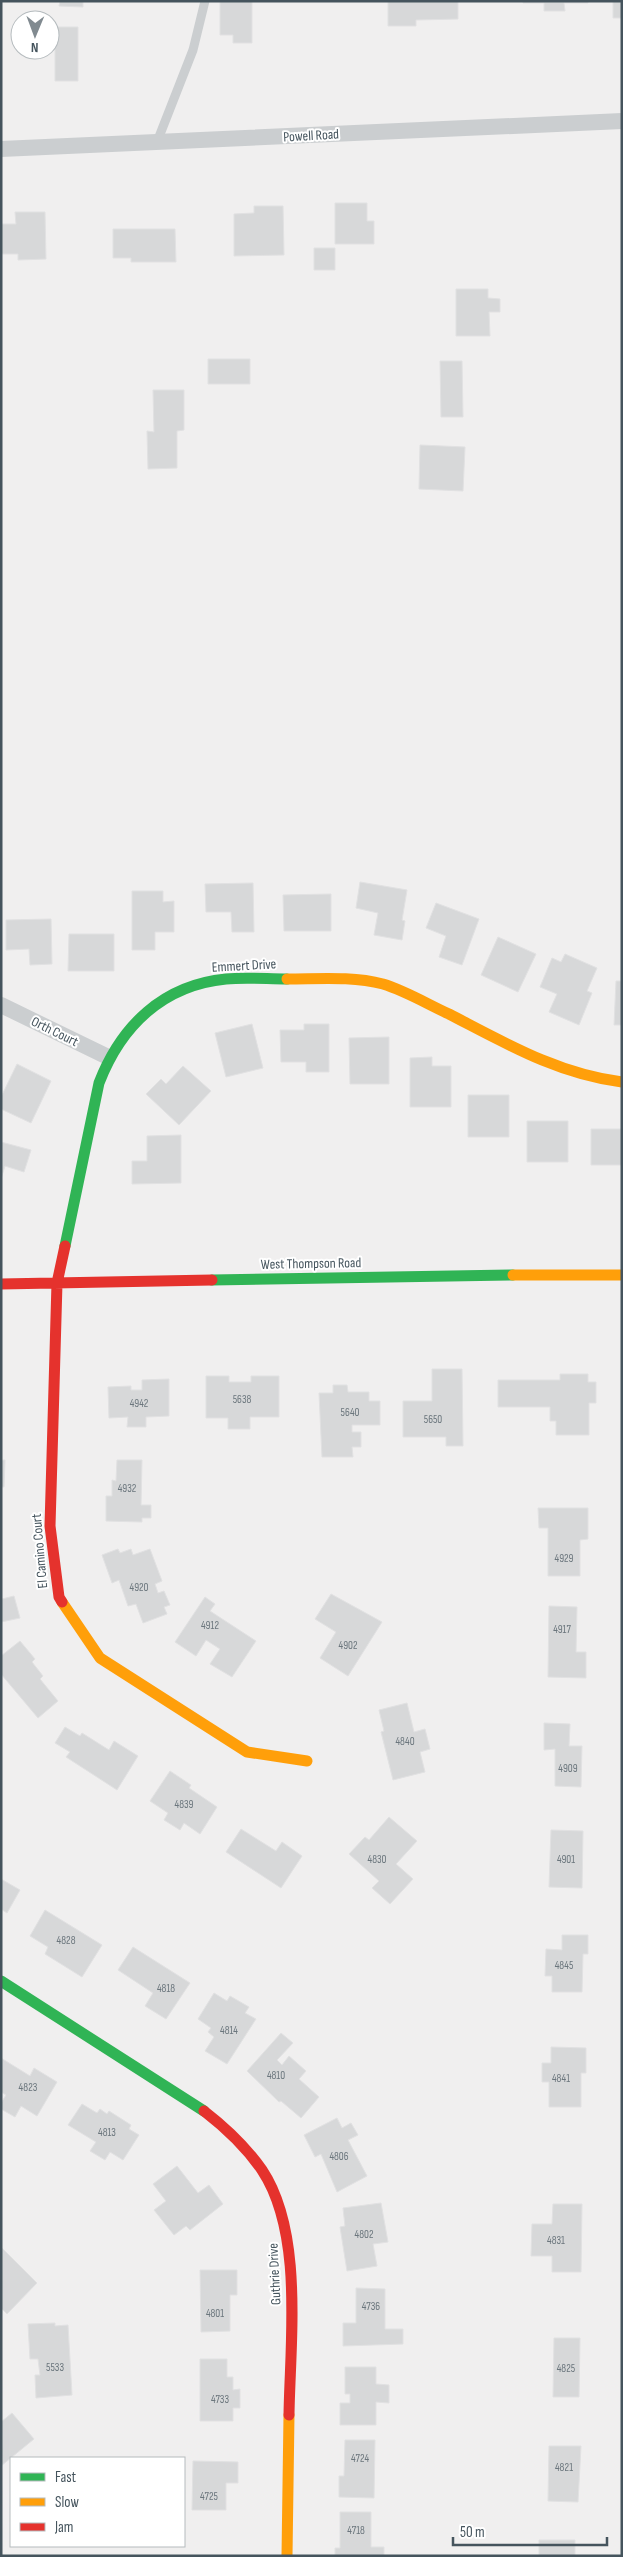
<svg xmlns="http://www.w3.org/2000/svg" width="623" height="2557" viewBox="0 0 623 2557" font-family="'Sofia Sans Condensed',sans-serif">
<rect width="100%" height="100%" fill="#f0efef"/>
<!-- building -->
<path fill="#d7d8d9" stroke="#e1e1e2" d="M60,1H83V7L59,6Z
M220,1H252V43H233V35H220Z
M388,1H458V19L416,20V26H388Z
M523,1H588V3H564L565,11H544V3H523Z
M613,1H622V18H613Z
M55,27H78V81H55Z
M335,203H367V221H374V244H335Z
M254,206H283L284,255L234,256V214L254,213Z
M15,212H45L46,259L18,260V254H1V224H16Z
M113,229H175L176,262H131V258H113Z
M314,248H335V270H314Z
M456,289H488V298L500,299V312H489L490,336H456Z
M208,359H250V384H208Z
M440,361H462L463,417H441Z
M153,390H184V430L177,431V468L148,469L147,431L154,432Z
M420,445L465,447L463,491L419,489Z
M360,882L407,890L402,920L405,921L402,940L374,935L378,913L356,908Z
M253,883L254,932H232L231,912H206L205,884Z
M132,891H163V902L174,901V932H155V950H132Z
M331,894V931H284L283,895Z
M436,903L479,919L462,965L439,957L446,936L426,928Z
M51,919L52,964L30,965L29,949L6,950V920Z
M69,934H114V971H68Z
M498,937L536,954L518,992L481,975Z
M565,954L597,968L587,991L592,993L579,1025L549,1012L557,994L540,987L552,958L561,962Z
M616,981H622V1025H614Z
M252,1024L263,1068L226,1077L215,1033Z
M304,1024H329V1072H306V1062H281L280,1030H304Z
M389,1037V1084H350L349,1038Z
M432,1057V1066H451V1107H410V1058Z
M17,1064L51,1081L31,1123L1,1109V1097Z
M183,1066L211,1091L179,1125L146,1094L161,1079L166,1084Z
M468,1095H509V1137H468Z
M527,1121H568V1162H527Z
M591,1129H622V1165H591Z
M181,1135V1183L132,1184V1161H147V1136Z
M1,1142L31,1150L24,1172L5,1166L1,1179Z
M432,1369H462L463,1446H446V1437H403V1401H432Z
M560,1374H588V1382H596V1403H589V1435H556V1421H550V1407H498V1380H560Z
M206,1376H229V1382H251V1376H279V1417H250V1429H228V1418H206Z
M169,1379V1416L146,1417V1427H127L128,1417L109,1418L108,1387L131,1386V1390H142V1380Z
M333,1385H347L348,1392H369V1401H380V1425H352V1432H361V1447H352L353,1457H322L319,1393H333Z
M1,1460H5L4,1487H1Z
M117,1460H142L141,1505H151V1518H142V1522L106,1521V1496H112V1480L116,1481Z
M538,1508H588V1539L580,1540V1576H548V1528H539Z
M118,1549L120,1553L131,1549L133,1555L150,1549L162,1581L155,1584L158,1593L164,1591L170,1605L164,1607L167,1614L143,1623L136,1604L128,1606L119,1580L112,1583L102,1555Z
M331,1594L382,1622L348,1676L320,1658L336,1632L315,1619Z
M1,1596L2,1599L14,1596L20,1618L1,1622Z
M205,1597L215,1604L210,1611L256,1641L232,1677L210,1664L220,1649L206,1640L196,1656L175,1642Z
M549,1606L577,1607L576,1652H586V1678L548,1677Z
M20,1641L35,1659L32,1662L43,1676L40,1679L58,1701L38,1718L1,1674V1656Z
M407,1703L414,1732L425,1729L430,1749L420,1752L425,1772L393,1780L381,1732L384,1731L379,1710Z
M544,1723L570,1724L569,1746H582L581,1787L555,1786V1749L544,1750Z
M65,1727L80,1736L82,1733L109,1750L114,1741L138,1756L117,1790L66,1757L70,1752L55,1743Z
M170,1771L191,1785L189,1788L217,1807L200,1834L184,1823L180,1830L164,1820L168,1813L150,1801Z
M389,1817L417,1841L396,1864L413,1879L390,1904L372,1888L379,1881L349,1854L365,1837L369,1840Z
M241,1829L276,1851L282,1842L302,1856L281,1888L226,1852Z
M551,1830L583,1831L582,1888L549,1887Z
M1,1879L20,1890L7,1913L1,1909Z
M45,1910L102,1945L82,1977L45,1954L48,1947L30,1936Z
M562,1935H588V1954H583L582,1992H552V1976H545L546,1949L562,1950Z
M133,1947L190,1983L166,2019L145,2006L153,1993L118,1970Z
M214,1993L227,2001L230,1996L249,2007L245,2013L256,2019L227,2064L205,2051L214,2037L208,2032L211,2028L198,2019Z
M281,2033L293,2043L277,2060L282,2065L289,2056L306,2071L299,2079L319,2097L301,2118L281,2101L279,2102L247,2071Z
M551,2047L586,2048V2073H581V2107H549V2082H542V2063H551Z
M1,2058L30,2076L34,2068L57,2082L37,2116L21,2106L15,2117L1,2109V2103L6,2095L1,2092Z
M82,2104L97,2113L100,2109L107,2114L109,2111L131,2125L129,2129L139,2135L123,2160L110,2152L105,2160L90,2151L96,2142L68,2125Z
M337,2118L342,2128L351,2123L358,2135L348,2140L367,2176L337,2192L321,2154L315,2157L304,2135Z
M177,2166L198,2193L209,2185L223,2204L190,2230L186,2226L174,2235L154,2210L166,2201L153,2184Z
M381,2203L388,2242L373,2244L377,2266L347,2271L340,2227L345,2226L343,2208Z
M553,2204H582L581,2272H552V2256H531L532,2224H552Z
M1,2247L37,2283L7,2314L1,2308Z
M200,2270H237V2295H230V2331L201,2332Z
M356,2288L385,2289V2329H403V2344L343,2346V2323H356Z
M55,2323V2326L68,2325L72,2395L36,2398L35,2375H40L38,2359H30L28,2324Z
M554,2338H580L579,2397H553Z
M200,2359H227V2377H233V2390L240,2389V2408H233V2421H200Z
M345,2367H376V2384L389,2385V2403L376,2402V2425H340V2403H350V2394H345Z
M12,2413L34,2439L1,2466V2422Z
M345,2440H375L374,2498L339,2497V2476H344Z
M549,2446H581L578,2502L548,2501Z
M193,2461L238,2462V2483H226V2510H192Z
M340,2512H371V2547H384V2556H335V2548H340Z
M539,2540H575V2556H539Z"/>
<g fill="none" stroke-linecap="round" stroke-linejoin="round">
<!-- lane -->
<path stroke="#cbced0" stroke-width="9" d="M157,142L193,50L205,1"/>
<!-- street -->
<path stroke="#cbced0" stroke-width="16" d="M1,149L622,121
M1,1005L108,1057"/>
<!-- fast -->
<path stroke="#30b455" stroke-width="11" d="M65,1246L99,1083C121,1026 163,985 226,979C246,977 267,979 287,979
M212,1280L513,1275
M1,1981L204,2111"/>
<!-- slow -->
<path stroke="#ff9f0a" stroke-width="11" d="M287,979C319,979 352,976 383,984C406,991 427,1004 449,1014C505,1043 558,1074 622,1082
M513,1275H622
M62,1602L100,1658L247,1752L307,1761
M287,2556L289,2415"/>
<!-- jam -->
<path stroke="#e5322d" stroke-width="11" d="M1,1284L212,1280
M62,1602L59,1597L50,1526L57,1283L65,1246
M204,2111C226,2128 246,2147 262,2170C304,2233 290,2343 289,2415"/>
</g>
<g text-anchor="middle" stroke-width="4" stroke-linejoin="round" paint-order="stroke">
<!-- number labels -->
<g font-size="11" fill="#6b767d">
<text x="242" y="1403">5638</text>
<text x="139" y="1407">4942</text>
<text x="350" y="1416">5640</text>
<text x="433" y="1423">5650</text>
<text x="127" y="1492">4932</text>
<text x="564" y="1562">4929</text>
<text x="139" y="1591">4920</text>
<text x="210" y="1629">4912</text>
<text x="562" y="1633">4917</text>
<text x="348" y="1649">4902</text>
<text x="405" y="1745">4840</text>
<text x="568" y="1772">4909</text>
<text x="184" y="1808">4839</text>
<text x="377" y="1863">4830</text>
<text x="566" y="1863">4901</text>
<text x="66" y="1944">4828</text>
<text x="564" y="1969">4845</text>
<text x="166" y="1992">4818</text>
<text x="229" y="2034">4814</text>
<text x="276" y="2079">4810</text>
<text x="561" y="2082">4841</text>
<text x="28" y="2091">4823</text>
<text x="107" y="2136">4813</text>
<text x="339" y="2160">4806</text>
<text x="364" y="2238">4802</text>
<text x="556" y="2244">4831</text>
<text x="371" y="2310">4736</text>
<text x="215" y="2317">4801</text>
<text x="55" y="2371">5533</text>
<text x="566" y="2372">4825</text>
<text x="220" y="2403">4733</text>
<text x="360" y="2462">4724</text>
<text x="564" y="2471">4821</text>
<text x="209" y="2500">4725</text>
<text x="356" y="2534">4718</text>
</g>
<!-- street labels -->
<g font-size="14" fill="#45545d" stroke="#fff">
<text transform="translate(311 135) rotate(-3)" y="5">Powell Road</text>
<text transform="translate(244 965) rotate(-3)" y="5">Emmert Drive</text>
<text transform="translate(55 1031) rotate(26)" y="5">Orth Court</text>
<text transform="translate(311 1263) rotate(-1)" y="5">West Thompson Road</text>
<text transform="translate(39 1551) rotate(-95)" y="5">El Camino Court</text>
<text transform="translate(274 2274) rotate(-93)" y="5">Guthrie Drive</text>
</g>
</g>
<!-- border -->
<rect width="623" height="2557" fill="none" stroke="#45545d" stroke-width="5"/>
<!-- legend -->
<rect x="10" y="2457" width="175" height="90" fill="#ffffff" stroke="#b5bbbe"/>
<rect x="20" y="2473" width="25" height="8" fill="#30b455" stroke="#b5bbbe"/>
<text x="55" y="2482" font-size="15" fill="#45545d">Fast</text>
<rect x="20" y="2498" width="25" height="8" fill="#ff9f0a" stroke="#b5bbbe"/>
<text x="55" y="2507" font-size="15" fill="#45545d">Slow</text>
<rect x="20" y="2523" width="25" height="8" fill="#e5322d" stroke="#b5bbbe"/>
<text x="55" y="2532" font-size="15" fill="#45545d">Jam</text>
<!-- north arrow -->
<g transform="translate(35 35) rotate(181)"><circle r="24" fill="#ffffff" stroke="#b5bbbe"/>
<path d="M0-4L9 19L0 12L-9 19Z" fill="#818a90"/>
<text y="-8" font-size="14" font-weight="bold" text-anchor="middle" fill="#45545d">N</text>
</g>
<!-- scale -->
<path d="M453 2537v8h154v-8" fill="none" stroke="#45545d" stroke-width="2.5"/>
<text x="460" y="2537" font-size="15" fill="#45545d" stroke="#ffffff" stroke-width="4" paint-order="stroke">50 m</text>
</svg>
